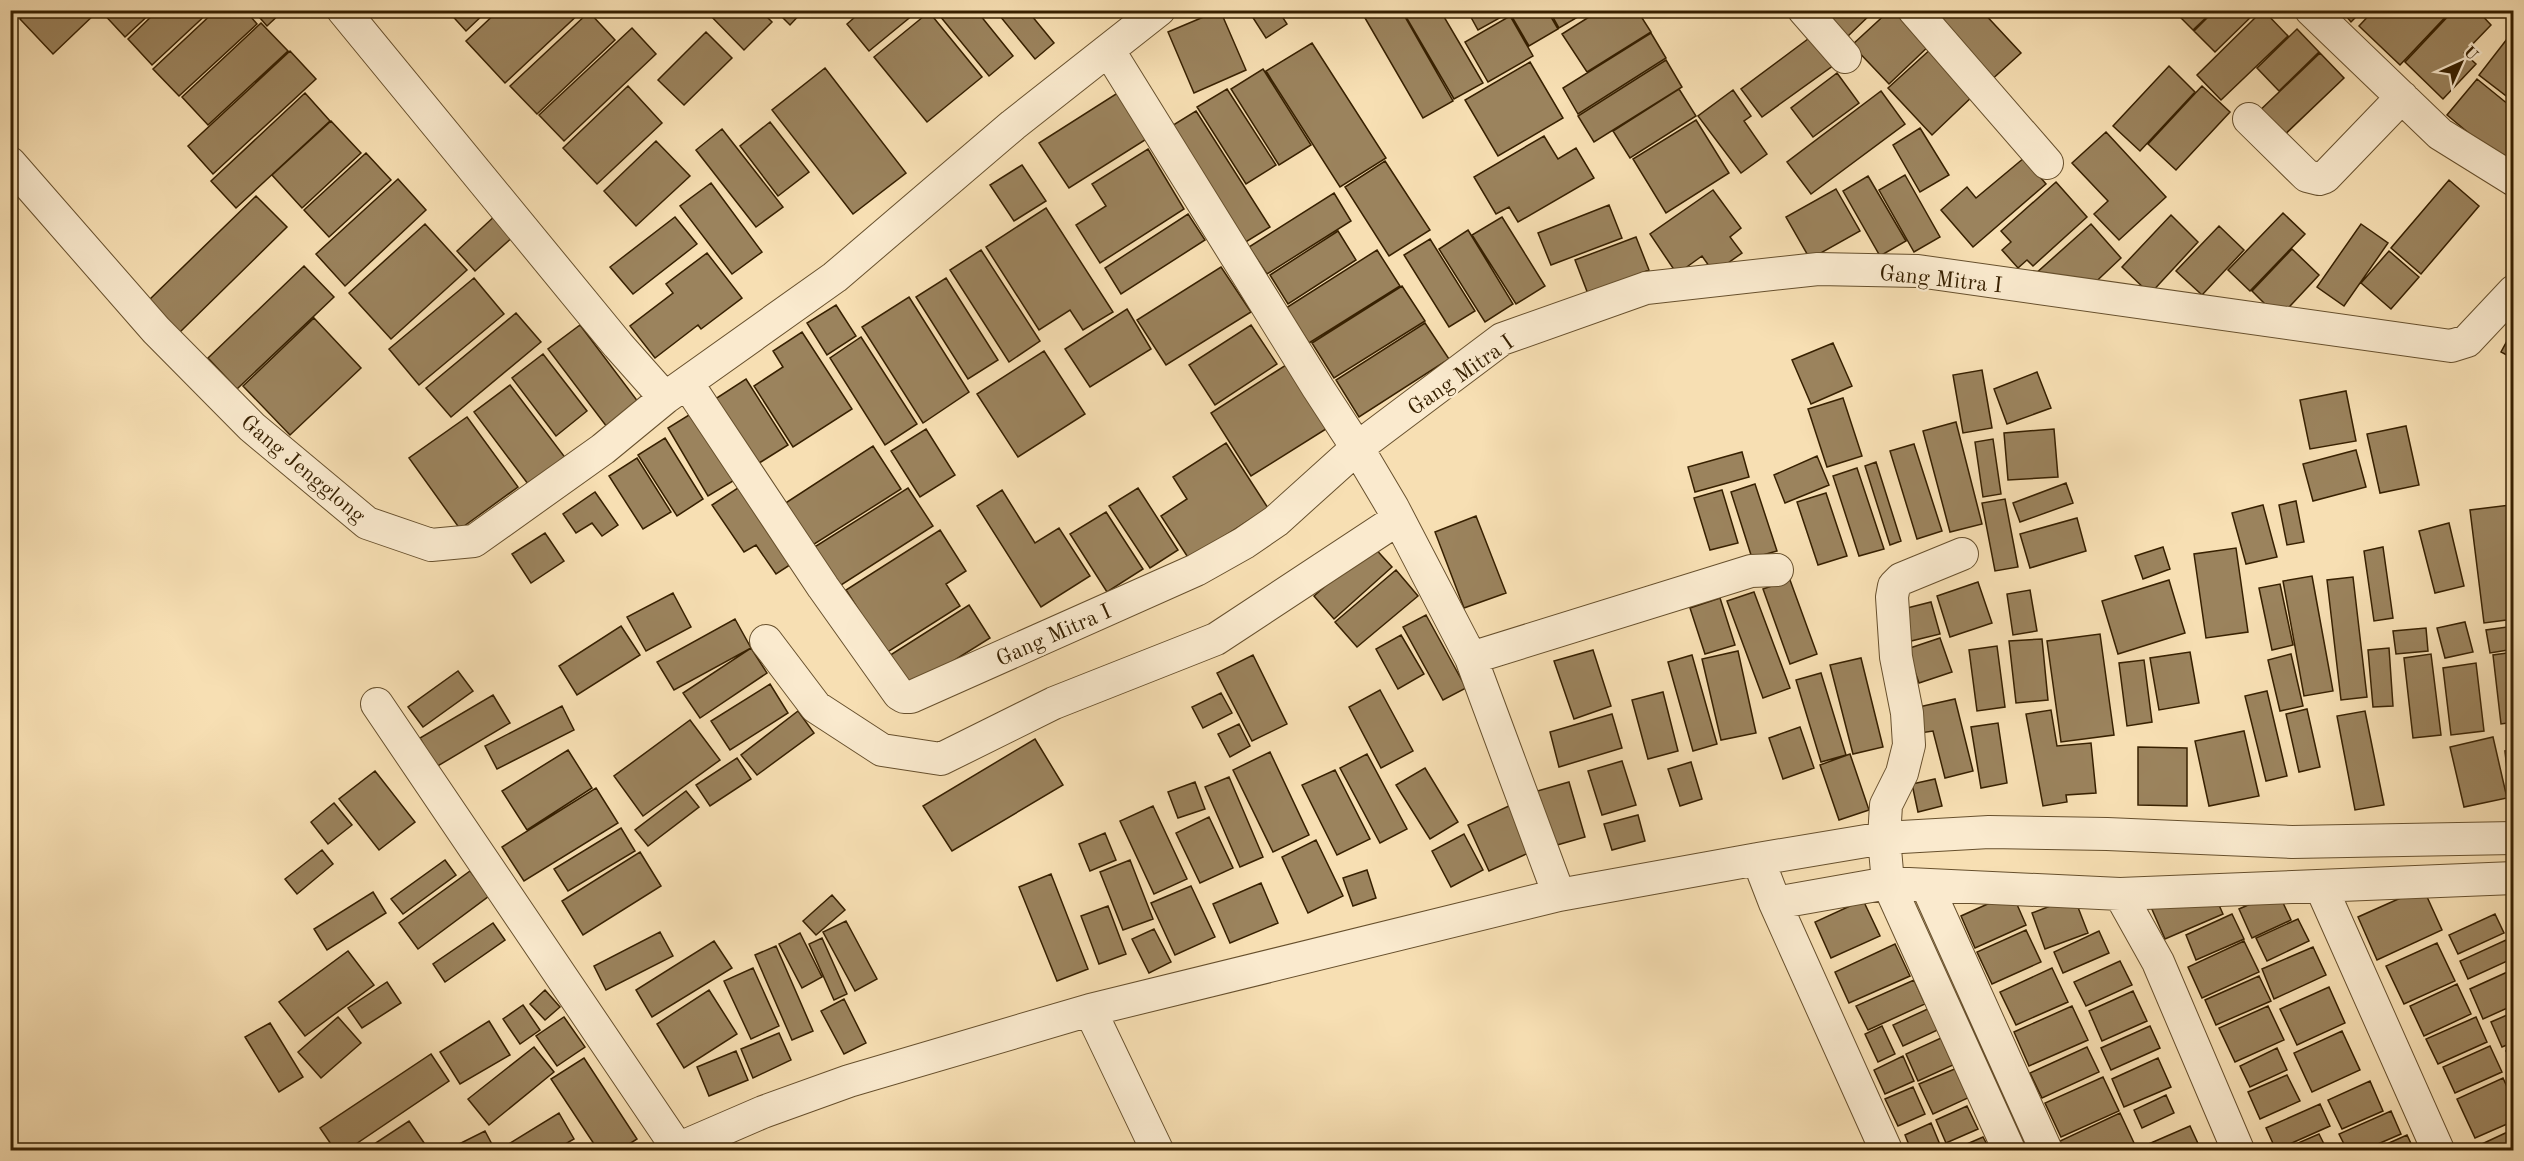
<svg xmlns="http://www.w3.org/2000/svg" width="2524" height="1161" viewBox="0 0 2524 1161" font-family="'Old Standard TT',serif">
<rect width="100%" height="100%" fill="#f7dfb3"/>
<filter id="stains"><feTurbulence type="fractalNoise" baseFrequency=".00333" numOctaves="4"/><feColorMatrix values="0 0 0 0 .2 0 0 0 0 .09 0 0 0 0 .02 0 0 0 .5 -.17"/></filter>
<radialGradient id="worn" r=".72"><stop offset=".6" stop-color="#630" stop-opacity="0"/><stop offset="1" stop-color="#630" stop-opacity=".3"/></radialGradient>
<!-- building -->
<path fill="#9b835d" stroke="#372000" stroke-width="1.5" d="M28,10H99L53,54L20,19Z
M100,10H154L125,37Z
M158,10H211L152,65L128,39Z
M216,10H245L257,24L179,96L153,69Z
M253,10H284L267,26Z
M447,10H488L466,31Z
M499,10H583L505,83L466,41Z
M705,10H760L772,22L744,50Z
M775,10H804L790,25Z
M863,10H919L869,51L847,24Z
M935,10H976L1013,56L989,76Z
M995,10H1027L1054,43L1035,59Z
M1220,10L1246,70L1194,93L1168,32Z
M1248,10H1278L1287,24L1266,38Z
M1379,10H1401L1453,101L1423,118L1365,18Z
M1402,10H1440L1483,83L1454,99Z
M1467,10H1503L1505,15L1478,30Z
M1508,10H1547L1558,29L1529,46Z
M1549,10H1581L1583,14L1559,28Z
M1600,10H1637L1651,32L1587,72L1562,34Z
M1820,10H1875L1846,38Z
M1890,10H1903L1933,42L1889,84L1852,45Z
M1940,10H1981L2021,53L1988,83L1930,20Z
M2178,10H2214L2193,30L2176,13Z
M2215,10H2258L2215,52L2194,31Z
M2263,10L2288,36L2221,100L2197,75Z
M2341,10H2363L2351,22Z
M2374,10H2452L2400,65L2359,26Z
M2454,10H2477L2491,25L2464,53L2476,64L2443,99L2405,62Z
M589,12L615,40L537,114L510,86Z
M929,12L982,77L927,122L874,57Z
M1510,16L1533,56L1488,82L1465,42Z
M261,23L288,51L208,125L182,97Z
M632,28L656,54L564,141L539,115Z
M2297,29L2319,52L2279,91L2257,68Z
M2514,30V102L2479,75Z
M706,32L732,58L684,105L658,80Z
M1651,33L1666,58L1578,114L1563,88Z
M1812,36L1834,65L1762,117L1741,89Z
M1312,43L1386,158L1340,187L1266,71Z
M1933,47L1976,93L1932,135L1888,88Z
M290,51L316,79L213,174L188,146Z
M2320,53L2344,78L2278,141L2254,116Z
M1666,60L1682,87L1594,142L1578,116Z
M1530,62L1563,118L1498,156L1465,100Z
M2169,66L2195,92L2140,151L2113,126Z
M825,68L906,173L853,214L772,110Z
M1263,69L1311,145L1279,165L1231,89Z
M1837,73L1859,103L1813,137L1791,108Z
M2477,79L2514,109V155L2506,164L2447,115Z
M628,86L662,123L597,184L563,148Z
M2202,86L2230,112L2176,170L2148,144Z
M1127,87L1156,133L1069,188L1039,143Z
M1227,89L1276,165L1246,184L1197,107Z
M1679,89L1696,116L1630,158L1613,131Z
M1733,90L1751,116L1744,121L1767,154L1741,173L1698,116Z
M1881,91L1905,124L1811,194L1787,162Z
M305,93L330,121L236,208L211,181Z
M1196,111L1270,227L1236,248L1162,132Z
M1696,120L1729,173L1666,213L1633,159Z
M331,121L361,153L302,208L272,175Z
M770,122L809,172L778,196L740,146Z
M1920,128L1949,175L1920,192L1893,145Z
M722,129L783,207L756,227L696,150Z
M2106,132L2166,197L2119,240L2094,214L2108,201L2072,163Z
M1544,136L1558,159L1576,148L1594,178L1518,222L1509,207L1496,214L1474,177Z
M656,141L690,176L636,226L604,191Z
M1148,149L1184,209L1100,263L1076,225L1106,206L1092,184Z
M366,153L391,180L329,237L304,210Z
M2024,158L2046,184L1973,247L1941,210L1967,187L1976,198Z
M1385,161L1430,230L1389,256L1345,187Z
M1022,165L1046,201L1014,221L990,185Z
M1905,175L1940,237L1914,252L1879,190Z
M1868,176L1906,241L1880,256L1843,191Z
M398,179L426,210L345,286L316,254Z
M2449,180L2479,206L2421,274L2391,248Z
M2056,182L2087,217L2033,266L2027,260L2018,268L2002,250L2011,242L2001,231Z
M711,183L762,252L732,274L680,206Z
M1836,189L1860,231L1810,259L1786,217Z
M1713,190L1741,228L1730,237L1742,253L1714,273L1702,256L1677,274L1650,234Z
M1334,193L1351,221L1267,274L1249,247Z
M256,196L287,227L179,333L148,301Z
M1609,205L1622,238L1551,265L1538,233Z
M1046,208L1113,312L1083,330L1070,310L1039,330L986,247Z
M2283,213L2305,234L2250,291L2228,270Z
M497,214L516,234L475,271L457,251Z
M1188,214L1205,240L1121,294L1105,268Z
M2171,215L2198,242L2150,294L2122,267Z
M675,217L697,244L633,294L610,267Z
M1502,217L1545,286L1516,304L1472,235Z
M425,224L467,270L391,339L349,293Z
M2091,224L2121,258L2085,292L2025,283Z
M2361,224L2388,243L2344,306L2317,287Z
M2219,226L2244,250L2202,295L2176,271Z
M1468,230L1513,304L1485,322L1439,249Z
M1338,231L1356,260L1288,304L1270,275Z
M1636,237L1649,270L1588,294L1575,260Z
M1430,239L1475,311L1449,327L1404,255Z
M2292,249L2319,275L2279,318L2252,291Z
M981,250L1040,341L1009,362L950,270Z
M1377,250L1400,286L1309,343L1286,308Z
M2389,251L2419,277L2391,309L2361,283Z
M707,253L742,298L701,329L698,325L655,358L630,326L673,293L666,284Z
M304,266L334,297L237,389L208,358Z
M1221,267L1251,312L1166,365L1137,320Z
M474,278L504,314L419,385L389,349Z
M946,278L998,360L968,379L916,297Z
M1402,286L1425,321L1334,378L1312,343Z
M909,297L969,392L923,423L862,327Z
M836,305L856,336L827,355L807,323Z
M1127,309L1151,349L1090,387L1065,349Z
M516,313L541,342L451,417L426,388Z
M314,318L361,368L290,435L243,386Z
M1425,323L1449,359L1359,417L1336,380Z
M580,325L645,411L613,435L548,349Z
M1251,325L1277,364L1215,405L1189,365Z
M2514,328V359L2501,352Z
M802,332L852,409L793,447L754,386L783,367L773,351Z
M861,337L917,424L885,445L830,358Z
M1833,343L1852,386L1811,404L1792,360Z
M1044,351L1085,414L1018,457L977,394Z
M543,354L587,411L556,436L512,378Z
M1286,365L1326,429L1251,476L1211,413Z
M1982,370L1992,428L1963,433L1953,375Z
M2037,372L2051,408L2007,424L1994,389Z
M746,379L788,445L748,470L706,405Z
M510,385L570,464L534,492L474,412Z
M2346,391L2356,441L2310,449L2300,400Z
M1843,398L1862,456L1827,467L1808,409Z
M697,410L738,478L708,496L668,428Z
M467,417L518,487L460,529L409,458Z
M1956,422L1982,524L1950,532L1923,431Z
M2406,426L2419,485L2380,493L2367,434Z
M926,429L955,475L920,497L891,451Z
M2054,429L2058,477L2008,480L2004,433Z
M665,438L703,499L677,516L638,455Z
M1993,439L2001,494L1983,497L1975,442Z
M1226,443L1268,508L1189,559L1161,516L1187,499L1173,477Z
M1914,444L1942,531L1917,539L1890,451Z
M2509,444H2514V497H2512Z
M873,446L901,489L808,548L781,506Z
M2356,450L2366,487L2313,501L2303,464Z
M1742,452L1749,477L1695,492L1688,467Z
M1817,456L1829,485L1785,503L1774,475Z
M637,458L671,512L643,529L609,476Z
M1876,462L1901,541L1890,545L1865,466Z
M1857,468L1884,549L1859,556L1833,476Z
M747,482L799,559L776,574L756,545L744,552L712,505Z
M2066,483L2073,503L2020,522L2013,503Z
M1755,484L1777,551L1752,558L1731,492Z
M908,488L933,526L838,587L813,548Z
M1138,488L1178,550L1150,568L1109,506Z
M1002,490L1035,543L1059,528L1090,576L1041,607L977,506Z
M1722,490L1738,543L1710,550L1694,498Z
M595,492L618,525L602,536L592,523L576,533L563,514Z
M1826,493L1847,556L1818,565L1797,502Z
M2005,499L2018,567L1995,571L1982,503Z
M2296,501L2304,542L2287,545L2279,505Z
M2263,505L2277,557L2246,564L2232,513Z
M2510,505L2514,528V619L2484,623L2470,510Z
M1106,512L1143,569L1107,592L1070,534Z
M1476,516L1506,593L1464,608L1435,532Z
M2077,518L2086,551L2030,568L2020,534Z
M2449,523L2464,586L2435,593L2419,531Z
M940,530L966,571L946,584L960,606L886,653L846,590Z
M545,533L564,561L531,583L512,554Z
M1372,545L1392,567L1334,619L1314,596Z
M2163,547L2170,569L2143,579L2135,556Z
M2383,547L2393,618L2374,621L2364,551Z
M2236,548L2248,632L2206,638L2194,554Z
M1396,570L1418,596L1357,647L1335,622Z
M2312,576L2333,691L2304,696L2283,581Z
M2353,577L2367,697L2341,700L2327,580Z
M1790,580L1817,654L1790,664L1763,589Z
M2169,580L2185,633L2118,654L2102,601Z
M1978,582L1992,623L1950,637L1937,596Z
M2280,584L2293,645L2272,650L2259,588Z
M2030,590L2037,631L2013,635L2007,594Z
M1754,592L1790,688L1763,698L1727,601Z
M673,593L691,627L646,651L627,617Z
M1720,598L1735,645L1705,654L1690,608Z
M1931,602L1940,634L1907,642L1899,610Z
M969,605L990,638L902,693L881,661Z
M1426,615L1466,688L1443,700L1403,627Z
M735,619L751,648L674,690L657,662Z
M2465,622L2473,652L2445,658L2437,628Z
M621,626L640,655L577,695L559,666Z
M2514,626V649L2490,653L2486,630Z
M2426,628L2428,651L2396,654L2393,631Z
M2100,634L2114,735L2061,742L2047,641Z
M1401,635L1424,674L1398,689L1376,649Z
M1940,638L1952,672L1919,683L1907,649Z
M2042,639L2048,700L2016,703L2009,641Z
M1997,646L2005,707L1977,711L1969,650Z
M751,648L767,673L700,718L683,693Z
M2389,648L2393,706L2373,707L2368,650Z
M1593,650L1611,706L1574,719L1554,661Z
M1738,651L1756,733L1721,740L1702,659Z
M2190,652L2199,703L2159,710L2150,658Z
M2514,652V722L2501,724L2493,655Z
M2291,654L2303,706L2280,711L2268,660Z
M2431,654L2441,735L2413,738L2404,658Z
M1253,655L1287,724L1252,741L1217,673Z
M1692,655L1717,744L1693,751L1668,662Z
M1861,658L1883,747L1853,754L1830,665Z
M2144,660L2152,722L2127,726L2119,663Z
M2476,663L2484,731L2451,735L2443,668Z
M458,671L473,691L423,727L408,707Z
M1821,673L1846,755L1821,762L1796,680Z
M770,684L788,713L730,750L711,721Z
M1380,690L1413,751L1381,768L1349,707Z
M2267,691L2287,776L2266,781L2245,696Z
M1663,692L1678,751L1648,759L1632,700Z
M1221,693L1232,713L1203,728L1192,707Z
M493,695L510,723L436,767L420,738Z
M1955,699L1973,771L1945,778L1933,731L1920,733L1914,708Z
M562,706L574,730L497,769L485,746Z
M2307,709L2320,767L2299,772L2286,714Z
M2051,710L2057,746L2091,743L2096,793L2066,795L2067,802L2043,806L2026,714Z
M798,711L814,733L757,775L741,755Z
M2365,711L2384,805L2355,810L2337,716Z
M1612,714L1622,748L1559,767L1550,732Z
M690,720L720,760L643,816L614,776Z
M1998,723L2007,783L1981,788L1971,727Z
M1239,724L1250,746L1230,757L1218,734Z
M1800,727L1814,768L1783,779L1769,738Z
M2244,731L2259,796L2209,806L2195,741Z
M2493,737L2507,798L2464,807L2450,747Z
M1035,739L1063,785L952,851L923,806Z
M2138,747L2187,748V806L2138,805Z
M568,750L592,788L527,830L502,791Z
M2514,750V789H2509L2505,751Z
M1270,752L1309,835L1273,852L1233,770Z
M1367,754L1407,829L1380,843L1340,768Z
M1850,754L1869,810L1839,820L1820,765Z
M737,758L751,779L710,806L696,785Z
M1622,761L1636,805L1602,815L1588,771Z
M1691,762L1702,799L1680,806L1668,769Z
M1425,768L1458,822L1430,839L1396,785Z
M1335,770L1370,839L1337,855L1302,785Z
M375,771L415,822L379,850L339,799Z
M1229,777L1263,857L1240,867L1205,787Z
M1935,779L1942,806L1918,812L1912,784Z
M1195,782L1205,809L1178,818L1168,792Z
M1569,782L1585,837L1550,847L1534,792Z
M596,788L618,823L524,881L502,847Z
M686,791L699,807L648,846L635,830Z
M334,803L352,825L328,844L311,822Z
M1513,804L1535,850L1489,871L1468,825Z
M1153,806L1187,879L1154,894L1120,821Z
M1638,815L1645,841L1612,850L1604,824Z
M1209,817L1233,868L1200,883L1176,833Z
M621,828L635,851L568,891L554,869Z
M1105,833L1116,860L1090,871L1079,844Z
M1464,834L1483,870L1451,887L1432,851Z
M1316,840L1343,896L1308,913L1282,857Z
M322,850L333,864L297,894L285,879Z
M640,852L661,886L583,935L562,901Z
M445,860L456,875L403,914L391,899Z
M1130,860L1153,919L1123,930L1100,872Z
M1367,870L1376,898L1353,906L1343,878Z
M470,871L489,896L418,949L399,923Z
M1051,874L1088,969L1057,981L1019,887Z
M1261,883L1278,923L1230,943L1213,904Z
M1191,886L1215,937L1175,955L1151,903Z
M2423,888L2442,930L2377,960L2358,917Z
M373,892L386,913L327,950L314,929Z
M2278,892L2291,920L2252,938L2239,909Z
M2012,893L2026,925L1975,948L1961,916Z
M832,895L845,910L816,935L803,921Z
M2215,896L2223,914L2165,939L2151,907Z
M2074,897L2088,933L2045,949L2032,913Z
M1863,900L1880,936L1831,958L1815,922Z
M1108,906L1126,954L1099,964L1081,916Z
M2232,914L2244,939L2196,960L2186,935Z
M2495,914L2504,933L2458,954L2449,935Z
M2298,919L2309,941L2267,961L2256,938Z
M846,921L877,979L855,991L823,932Z
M493,923L505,940L445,982L433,964Z
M1154,929L1171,962L1149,973L1132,939Z
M2026,930L2041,962L1992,984L1977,952Z
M2099,931L2109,953L2063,973L2054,952Z
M660,932L673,956L606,990L594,966Z
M800,933L822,977L802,988L779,944Z
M822,938L847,994L834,1000L809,944Z
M2506,940L2514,958L2468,979L2460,961Z
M714,941L732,968L652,1017L636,990Z
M2244,941L2259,972L2202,998L2188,967Z
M2437,943L2455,981L2404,1004L2386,966Z
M1895,944L1910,976L1849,1003L1835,972Z
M776,946L813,1031L792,1040L755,955Z
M2313,947L2326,975L2274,999L2262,969Z
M348,951L374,985L305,1036L279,1002Z
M2120,961L2132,985L2086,1006L2074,982Z
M753,968L779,1026L751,1039L724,981Z
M2052,968L2068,1002L2016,1025L2000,992Z
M2514,969V1005L2483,1019L2470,989Z
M2259,976L2271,1001L2216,1025L2205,1000Z
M1914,980L1925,1004L1868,1030L1856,1006Z
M387,982L401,1003L362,1028L348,1008Z
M2457,984L2471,1014L2424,1036L2410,1006Z
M2329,987L2345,1023L2297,1045L2280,1009Z
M545,990L560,1007L545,1020L530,1004Z
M709,990L737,1034L684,1068L657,1024Z
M2133,991L2147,1021L2102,1041L2089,1011Z
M844,999L866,1043L844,1054L821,1011Z
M523,1005L540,1030L520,1044L503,1019Z
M2072,1006L2088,1040L2029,1066L2014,1032Z
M2268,1006L2284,1040L2235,1062L2219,1028Z
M1932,1007L1942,1028L1903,1046L1893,1025Z
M2514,1012V1042L2502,1047L2491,1022Z
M338,1017L361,1043L321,1078L298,1052Z
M564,1017L585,1047L557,1066L536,1036Z
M2476,1017L2487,1042L2438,1064L2426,1039Z
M489,1021L510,1055L460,1084L440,1052Z
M270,1023L303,1077L279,1092L245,1037Z
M1882,1026L1895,1054L1878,1062L1865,1034Z
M2150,1026L2160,1048L2111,1070L2101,1048Z
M2342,1031L2360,1070L2312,1092L2294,1053Z
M779,1033L791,1060L753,1078L741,1049Z
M1941,1038L1953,1065L1918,1081L1906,1054Z
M2490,1046L2502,1072L2455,1093L2443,1067Z
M534,1047L554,1072L489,1125L468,1099Z
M2087,1047L2099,1072L2042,1098L2030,1073Z
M2277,1048L2287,1070L2250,1087L2240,1066Z
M2514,1048V1067L2506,1051Z
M736,1051L748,1080L709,1096L697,1067Z
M431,1054L449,1081L347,1150H335L320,1128Z
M1903,1056L1914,1081L1885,1094L1874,1070Z
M584,1058L637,1139L620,1150H598L551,1079Z
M2158,1058L2171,1087L2124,1107L2112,1079Z
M1957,1068L1970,1097L1933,1114L1919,1084Z
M2287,1075L2300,1101L2260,1119L2248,1092Z
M2103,1077L2119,1111L2061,1137L2045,1103Z
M2503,1078L2514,1102V1121L2475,1138L2457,1099Z
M2370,1081L2383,1111L2342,1129L2328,1100Z
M1913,1087L1925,1114L1898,1126L1885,1099Z
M2166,1095L2174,1113L2142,1128L2134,1110Z
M2320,1104L2330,1126L2276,1150L2266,1128Z
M1967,1106L1978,1129L1946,1143L1936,1120Z
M2391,1111L2401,1134L2364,1150H2347L2339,1134Z
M559,1113L574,1139L555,1150H508L507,1145Z
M2120,1113L2135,1145L2123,1150H2065L2060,1141Z
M409,1121L429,1150H365Z
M1931,1123L1941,1147L1934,1150H1911L1905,1135Z
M2190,1126L2201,1150L2137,1149Z
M2514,1129V1150H2469Z
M485,1131L495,1150H447Z
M2319,1134L2327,1150H2282Z
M2407,1135L2414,1150H2373Z
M1983,1137L1990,1150H1953Z"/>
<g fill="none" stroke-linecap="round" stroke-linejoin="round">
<!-- street casing -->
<g stroke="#67502d" stroke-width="34">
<path id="street" d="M343,10L618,345L665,398
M1804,10L1845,57
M1914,10L2047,163
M2311,10L2440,134L2514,180
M1109,51L1318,388L1361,454L1393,508L1471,658L1559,895
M2249,119L2307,176L2319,179L2325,177L2402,97
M10,163L156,330L252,427L367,523L431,545L474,541L603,449L665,398L835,277L1013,125L1159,10
M687,383L823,587L899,694L904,697H911L1196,570L1244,543L1276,521L1357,448L1502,339L1646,288L1818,269L1918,271L2451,346L2467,341L2514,291
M1962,554L1901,579L1894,586L1892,597L1896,657L1907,713L1909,745L1902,773L1886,805L1884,838L1888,883L2009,1150
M766,641L816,707L882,750L941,759L1054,703L1216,639L1398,519
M1471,658L1751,571L1777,570
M377,704L678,1149
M1758,859L1775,903L1886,1150
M1927,886L2046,1150
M2321,887L2438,1150
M2120,894L2158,962L2238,1150
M1775,903L1888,883L2120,894L2514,878
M1090,1010L1157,1150
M675,1150L763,1112L849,1081L1090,1010L1559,895L1758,859L1884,838L1989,832L2107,834L2292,842L2514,838"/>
</g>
<!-- street -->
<use href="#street" stroke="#faeace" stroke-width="32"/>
</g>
<g text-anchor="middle" stroke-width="4.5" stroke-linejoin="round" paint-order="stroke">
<!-- street labels -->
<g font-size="22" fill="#372000" stroke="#faeace">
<text transform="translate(1941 278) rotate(6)" y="8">Gang Mitra I</text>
<text transform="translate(1460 374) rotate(-35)" y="8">Gang Mitra I</text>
<text transform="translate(304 468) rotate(40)" y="8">Gang Jengglong</text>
<text transform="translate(1053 634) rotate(-24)" y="8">Gang Mitra I</text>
</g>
</g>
<!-- margin -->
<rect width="2524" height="1161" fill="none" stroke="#f7dfb3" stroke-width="36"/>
<rect x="12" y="12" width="2500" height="1137" fill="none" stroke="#372000" stroke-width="3"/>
<rect x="18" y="18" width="2488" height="1125" fill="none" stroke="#372000" stroke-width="1.5"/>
<!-- north arrow -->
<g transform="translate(2461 63) rotate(45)" stroke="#faeace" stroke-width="4.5" paint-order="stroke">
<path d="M0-4.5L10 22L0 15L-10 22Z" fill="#372000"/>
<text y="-9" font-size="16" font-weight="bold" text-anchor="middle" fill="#372000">U</text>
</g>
<rect width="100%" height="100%" filter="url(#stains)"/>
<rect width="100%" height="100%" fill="url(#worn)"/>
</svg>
